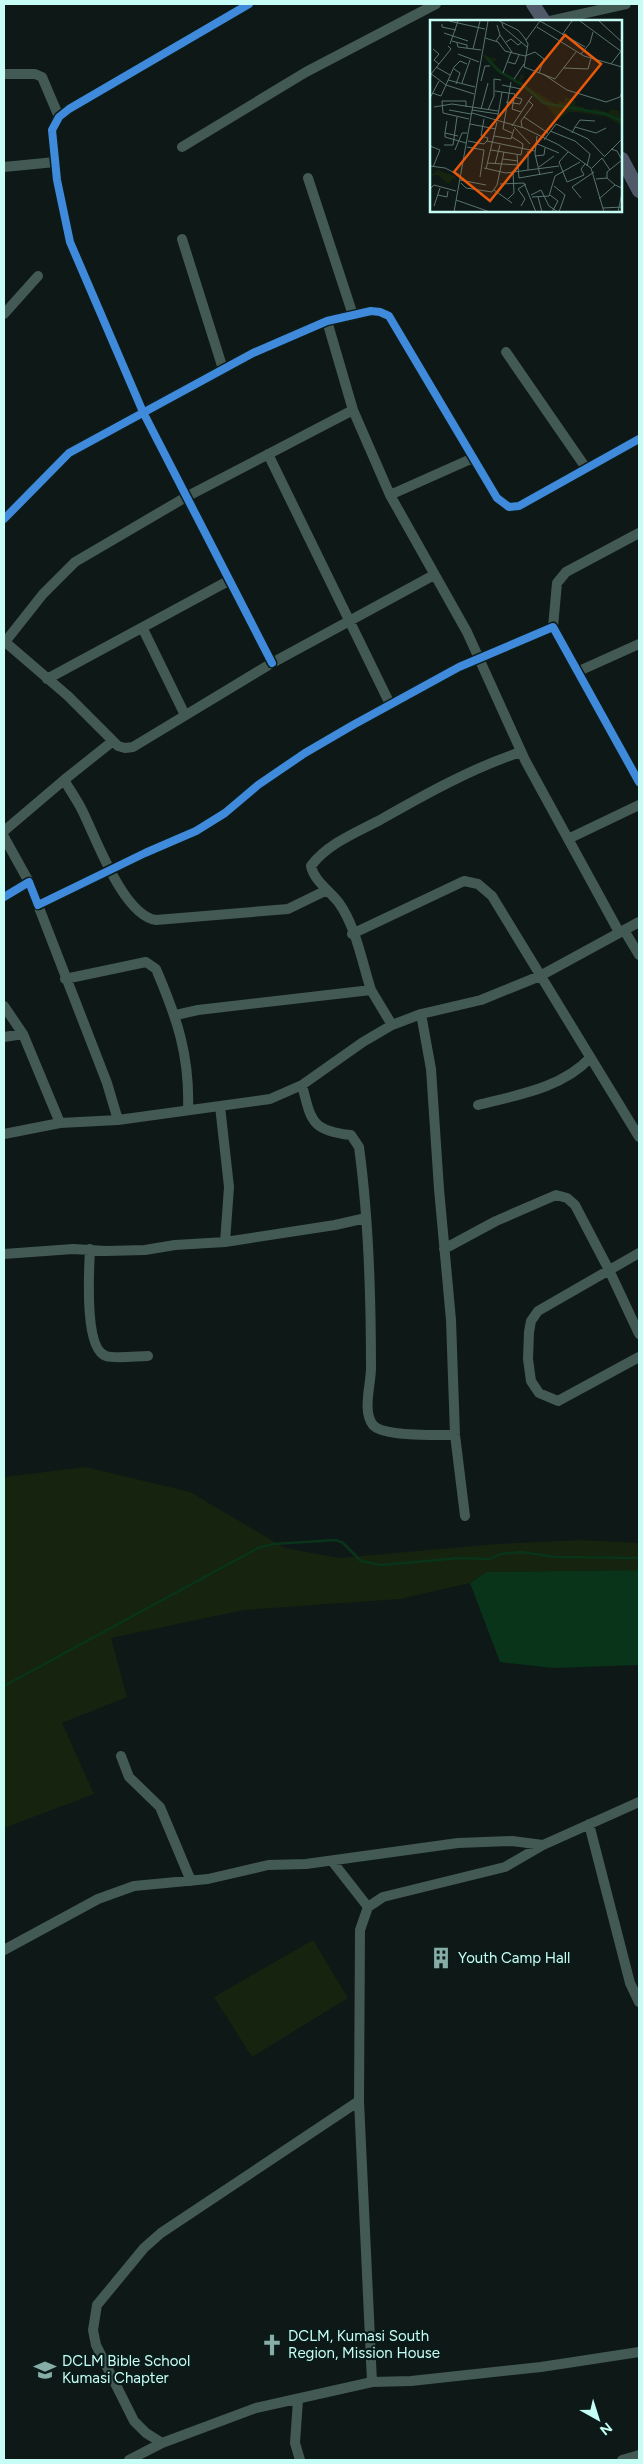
<svg xmlns="http://www.w3.org/2000/svg" width="643" height="2464" viewBox="0 0 643 2464" font-family="Figtree,sans-serif">
<rect width="100%" height="100%" fill="#0e1816"/>
<!-- green -->
<path fill="#15230f" d="M86,1467L190,1492L285,1548L339,1558L497,1544L581,1540L639,1543V1570L486,1572L470,1583L400,1599L244,1610L111,1638L127,1697L62,1723L94,1794L4,1828V1477Z
M313,1940L348,1998L252,2057L214,1997Z"/>
<!-- water -->
<path fill="#093419" d="M639,1570V1665L553,1668L500,1662L470,1583L486,1572Z"/>
<g fill="none" stroke-linecap="round" stroke-linejoin="round">
<!-- stream -->
<path stroke="#093419" stroke-width="2.5" d="M4,1686L258,1548L273,1544L336,1540L343,1543L361,1561L381,1565L460,1558L490,1559L500,1554L521,1552L556,1557L639,1558"/>
<!-- minor -->
<path stroke="#435953" stroke-width="10" d="M249,4L69,109L59,117L52,130L57,180L70,242L143,412L272,663
M550,21L626,4
M4,74H35L42,77L59,117
M182,147L306,72L436,4
M4,167L55,162
M308,178L353,315
M182,239L223,369
M4,314L38,276
M327,321L353,410L390,495L467,632L525,760L619,932
M506,352L586,468
M268,454L390,704
M390,495L473,458
M4,519L69,453L253,353L327,321L371,311L380,312L389,316L497,498L509,507L519,506L639,439
M553,627L557,583L566,572L639,533
M143,629L185,715
M4,641L68,696L118,746L125,748L133,747L272,663L434,575
M5,642L43,594L75,562L186,497L353,410
M579,671L639,644
M47,679L230,580
M113,741L64,780C70,790 77,800 82,810C96,838 123,915 156,920L288,909L327,890
M4,831L64,780
M4,837L29,882
M568,839L639,805
M4,897L29,882L38,905L145,853L196,831L225,813L258,785L305,753L353,725L459,667L553,627L639,782
M38,905L107,1083L118,1120
M624,930L639,955
M352,934L464,881L478,884L492,896L639,1137
M65,979L146,962L156,969C177,1018 190,1056 188,1110
M371,990C362,962 356,927 339,903C330,891 314,881 311,866C327,844 357,832 380,820C424,795 474,767 521,752
M4,1006L23,1034L60,1123
M421,1014L431,1069L439,1189L451,1320L455,1435L465,1516
M176,1015L198,1010L371,990L392,1025
M4,1037L23,1034
M302,1085C311,1120 311,1131 351,1135L359,1147C369,1220 371,1294 371,1368C371,1384 362,1412 373,1425C383,1437 439,1435 455,1435
M478,1105C517,1095 562,1088 590,1058
M220,1106L229,1187L225,1242
M4,1134L60,1123L118,1120L270,1099L302,1085L363,1042L392,1025L421,1014L481,1000L540,976L639,922
M90,1249C89,1270 84,1349 106,1356C115,1359 138,1356 148,1356
M444,1249L496,1221L556,1195L567,1198L575,1205L609,1270L639,1334
M639,1253L538,1311L531,1321L529,1332L528,1359L531,1381L539,1393L558,1401L639,1357
M4,1254L73,1249L106,1251L145,1250L175,1245L225,1242L335,1225L366,1218
M121,1756L129,1777L160,1807L191,1881
M589,1824L630,1983L639,2002
M332,1861L368,1907
M4,1950L98,1899L134,1886L208,1879L268,1865L306,1864L458,1843L512,1841L543,1845
M372,2382L359,2101L360,1930L368,1907L383,1897L505,1867L543,1845L639,1802
M298,2400L295,2443L300,2460
M162,2443L146,2433L134,2421L96,2345L93,2330L97,2305L144,2248L161,2233L359,2101
M129,2460L162,2443L256,2408L372,2382L411,2381L541,2367L639,2352
M622,2460L639,2455"/>
<!-- highway -->
<path stroke="#4f5968" stroke-width="14" d="M533,4L544,21
M622,159L639,191"/>
<!-- cycleway casing -->
<g stroke="#0b1b19" stroke-width="11">
<path id="cycleway" d="M249,4L69,109L59,117L52,130L57,180L70,242L143,412L272,663
M4,519L69,453L253,353L327,321L371,311L380,312L389,316L497,498L509,507L519,506L639,439
M4,897L29,882L38,905L145,853L196,831L225,813L258,785L305,753L353,725L459,667L553,627L639,782"/>
</g>
<!-- cycleway -->
<use href="#cycleway" stroke="#408adc" stroke-width="8"/>
</g>
<!-- icons -->
<defs>
<g id="building-bare" transform="scale(1.725)"><path d="M-4-6H4V6H1V3H-1V6H-4ZM-2.5-4.3h1.7v1.8h-1.7ZM.8-4.3h1.7v1.8H.8ZM-2.5-1h1.7V.8h-1.7ZM.8-1h1.7V.8H.8Z" fill="#86aea7" stroke="#0b1b19" stroke-width="2.5" paint-order="stroke"/></g>
<g id="church-bare" transform="scale(1.725)"><path d="M-1.2-6h2.4v3.5h3.3v2.4h-3.3V6h-2.4V-.1h-3.3v-2.4h3.3Z" fill="#86aea7" stroke="#0b1b19" stroke-width="2.5" paint-order="stroke"/></g>
<g id="school-bare" transform="scale(1.725)"><path d="M0-5L7-2L0 1L-7-2ZM-4 1L0 2.5L4 1V4Q0 6-4 4Z" fill="#86aea7" stroke="#0b1b19" stroke-width="2.5" paint-order="stroke"/></g>
</defs>
<g fill-rule="evenodd">
<use href="#building-bare" x="441" y="1958"/>
<use href="#church-bare" x="272" y="2345"/>
<use href="#school-bare" x="45" y="2370"/>
</g>
<g text-anchor="middle" stroke-width="4.5" stroke-linejoin="round" paint-order="stroke">
<!-- poi labels -->
<g font-size="15" fill="#c6fef5" stroke="#0b1b19" text-anchor="start">
<text x="458" y="1963">Youth Camp Hall</text>
<text x="288" y="2341">DCLM, Kumasi South<tspan x="288" dy="17">Region, Mission House</tspan></text>
<text x="62" y="2366">DCLM Bible School<tspan x="62" dy="17">Kumasi Chapter</tspan></text>
</g>
</g>
<!-- overview -->
<g transform="translate(430 20)">
<rect width="192" height="192" fill="#0e1816"/>
<path d="M51,34L67,39L63,43L83,60L89,61L90,54L95,56L90,62L127,85L129,81L134,82L135,77L146,81L145,85L154,87V91L162,92L164,88L178,93L181,89L189,91L192,106L177,97L147,92H139L128,100L111,79L66,51ZM8,150L25,156L28,166L24,158L18,164L8,155L0,156Z" fill="#15230f"/>
<path fill="none" stroke="#093419" stroke-width="2.5" d="M56,37L69,51L93,65L114,83L176,94L192,101"/>
<path fill="none" stroke="#58746f" stroke-width="1" d="M19,1L55,9M69,1L88,10L94,17L98,24L94,47L125,59M110,1L155,27M150,1L192,32M169,1L192,22M72,3L73,7L97,27M12,4V7L26,10M107,7L154,36L192,47M14,13L38,21M70,15L82,32M132,15L142,1M55,18L68,22L75,31L95,36M96,20L110,1M22,21L37,25V28M66,21L70,15L67,5M76,22L81,19L88,25L92,22M27,23L28,27L51,30M20,24L28,1M43,29L50,1M28,34L49,42M151,34L160,23L163,12M95,36L105,32L114,39L109,53M78,42L85,44L89,35M9,44L21,29L18,26M181,44L191,31M6,47L20,55M134,48L158,49L161,38M24,49L30,53L26,64M0,53L16,65L44,74M73,53L81,32M113,54L137,70L176,82L190,77L192,72M84,59L94,44M125,59L146,32M18,60L45,67M51,61L55,46H60M81,62L73,109L82,113M32,63L40,40M0,64L1,54L9,44L4,40L9,34L3,29M72,65L91,69M65,71L85,74L82,89L91,92M2,73L11,76L24,47L30,41L37,44M0,78L9,61M76,82L90,84L92,79L85,77M4,87L22,84L68,91M36,87V81H12L13,93L39,99M51,89L58,63M19,90L41,94M42,90L68,94M58,90L64,76V59L71,60M42,93L94,108L129,125L161,148L174,192M94,97L118,113M54,99L51,116L58,118L57,121L105,131M17,101L15,113L28,116M67,101L72,72M40,104L66,109M82,106L102,76M84,107L100,124M92,107L91,101L103,85L99,81M145,107L150,100L165,101M120,111L145,121L160,134L157,146M15,113V117L36,123M142,113L145,107L166,113L176,108M64,116L81,119L84,109M107,116L105,134L110,155M114,120L126,104L158,119L174,136M38,121L54,124L57,121M105,123L129,133M14,125H23L27,97M0,126L10,130L3,147M37,127L54,130L50,157M181,129L187,131L192,140M25,130L32,113H37M61,130L91,135L93,124L82,117M98,131V150M138,132L129,142L137,162L154,155L151,149L155,144M87,135L89,158M105,136L114,135L115,128M174,137L192,119M73,139L88,141M58,143L88,145M65,144L70,125M0,146L15,148L29,155M109,147L124,136M54,148L76,153L129,146M162,148L172,138L180,150M56,149L67,102M89,158L123,152M177,158V152L192,140M166,159L177,158L185,165M30,160L56,165M31,163L36,168L62,172M70,164L94,163L106,192M124,166L135,175L129,192M0,169L4,165L26,171M64,170L82,183M62,172L67,165L74,132M8,175L17,177L18,171M101,175L111,170L119,186L128,192M120,175L128,181L122,192M102,177L119,176L125,156L150,142M108,177L112,192M151,178L142,167L164,152M78,179L84,173L83,152M169,179L185,165L192,168M26,180L60,192M4,186L10,168M91,186L95,179L88,169L96,164M173,188L192,187M24,192L58,1M188,192L192,173"/>
<path fill="#e8590c" fill-opacity="0.15" stroke="#e8590c" stroke-width="2.5" d="M135,15L171,44L60,181L24,152Z"/>
<rect width="192" height="192" fill="none" stroke="#c6fef5" stroke-width="2.5"/>
</g>
<!-- border -->
<rect width="643" height="2464" fill="none" stroke="#c6fef5" stroke-width="10"/>
<!-- north arrow -->
<g transform="translate(598 2419) rotate(141)" stroke="#0b1b19" stroke-width="4" paint-order="stroke">
<path d="M0-4L9 19L0 12L-9 19Z" fill="#c6fef5"/>
<text y="-8" font-size="14" font-weight="bold" text-anchor="middle" fill="#c6fef5">N</text>
</g>
</svg>
